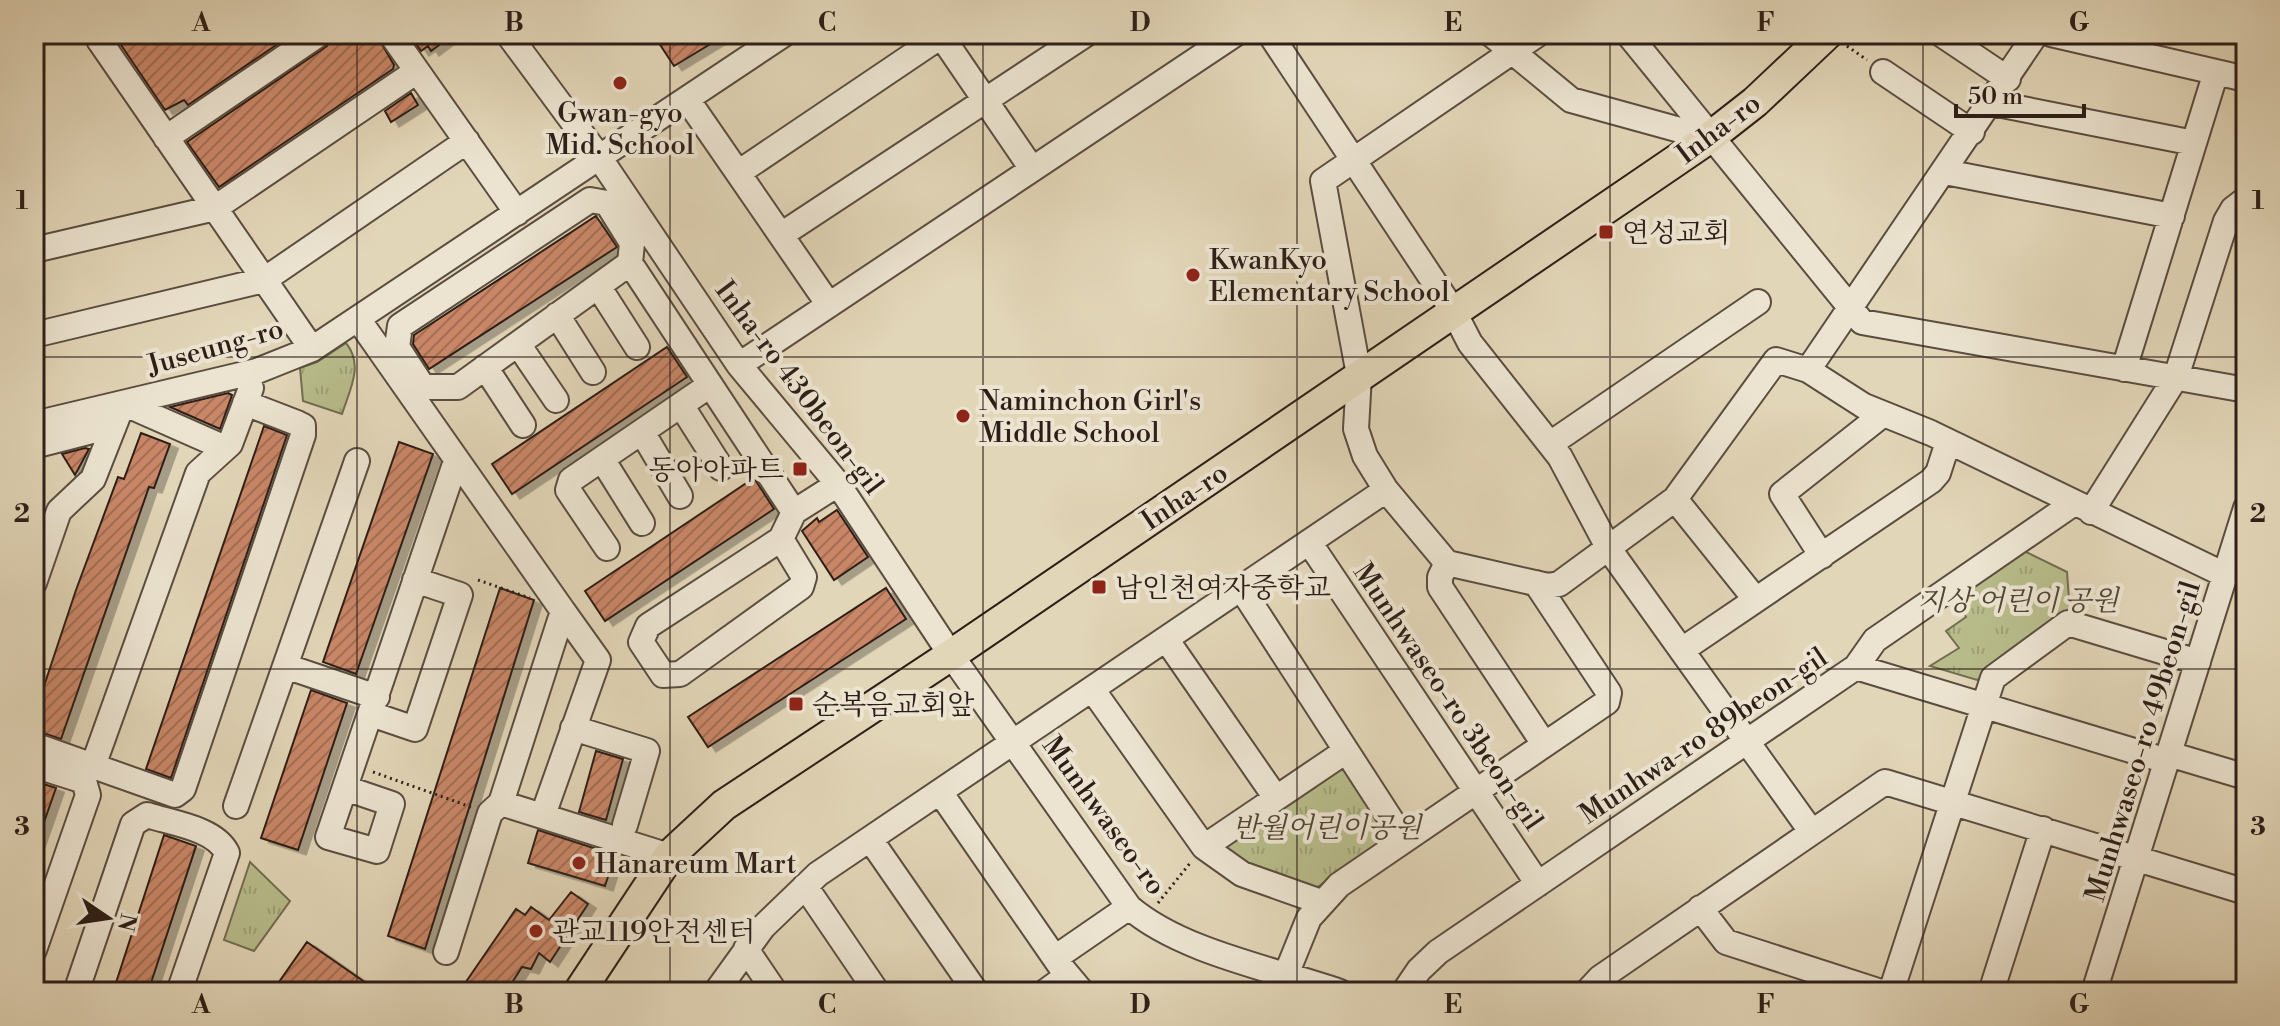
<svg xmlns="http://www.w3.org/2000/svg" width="2280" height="1026" viewBox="0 0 2280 1026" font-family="'Libre Bodoni','Noto Serif KR',serif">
<defs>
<pattern id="park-tufts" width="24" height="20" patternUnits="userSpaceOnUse" patternTransform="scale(2)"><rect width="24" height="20" fill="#b8bc8b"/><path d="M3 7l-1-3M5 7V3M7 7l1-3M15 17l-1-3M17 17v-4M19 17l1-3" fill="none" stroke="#9ea177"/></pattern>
<pattern id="building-hatch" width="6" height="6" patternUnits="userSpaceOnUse" patternTransform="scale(2)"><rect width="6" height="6" fill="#c98767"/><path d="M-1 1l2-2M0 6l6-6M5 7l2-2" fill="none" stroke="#a46e54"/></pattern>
<filter id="shadow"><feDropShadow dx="8" dy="4.5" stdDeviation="0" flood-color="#0004"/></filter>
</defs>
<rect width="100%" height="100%" fill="#e2d6b8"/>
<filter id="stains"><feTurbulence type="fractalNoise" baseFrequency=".0025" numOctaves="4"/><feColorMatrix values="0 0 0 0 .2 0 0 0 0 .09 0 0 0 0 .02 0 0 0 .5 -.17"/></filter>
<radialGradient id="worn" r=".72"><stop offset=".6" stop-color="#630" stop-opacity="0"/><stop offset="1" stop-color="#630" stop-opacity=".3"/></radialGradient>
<!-- park -->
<path fill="url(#park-tufts)" stroke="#726e52" stroke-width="2" d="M346,343C364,365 350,389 342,414L303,401L300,368L317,362Z
M2020,549L2067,572L2070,613L1977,680L1930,666L1959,648L1946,631L1966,617L1953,596Z
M1342,763L1391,838L1316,888L1246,866L1216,848Z
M250,862L290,901L254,951L224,940Z"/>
<!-- building -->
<path fill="url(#building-hatch)" stroke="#2d1f18" stroke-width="2" filter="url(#shadow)" d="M126,34H212L216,40L225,34L291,35L188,105L184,100L165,110L117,39Z
M334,34H376L394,65L393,69L219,187L187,142L327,46Z
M409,34H454L431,51L428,46L421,51Z
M653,34H727L674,66Z
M411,93L418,105L391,122L385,111Z
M596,216L617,247L429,369L413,344L414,335Z
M667,347L687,377L512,494L492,464Z
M228,393L232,395L220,429L170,407Z
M264,426L287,435L171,778L146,769Z
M141,433L170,444L154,488L149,487L61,739L34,730V716L76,590L118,477L124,479Z
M399,442L433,454L356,674L323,662Z
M85,448L89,449L75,475L62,454Z
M754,478L774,509L605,621L585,591Z
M837,510L868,557L834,580L802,531L817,518L819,522Z
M500,588L534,600L425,949L388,936Z
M886,588L906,619L708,747L688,717Z
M311,690L347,703L298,850L261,838Z
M596,751L623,759L606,820L579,812Z
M34,781L56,788L36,845L34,844Z
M538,830L615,855L605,886L528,863Z
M164,835L196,846L148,992H113Z
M571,892L588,904L550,962L539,953L531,969L522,967L506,992H459L516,909L525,915L531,907L549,920Z
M307,942L379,992H272Z"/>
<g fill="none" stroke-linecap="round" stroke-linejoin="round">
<!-- minor casing -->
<g stroke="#5a4d40" stroke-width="28">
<path id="minor" d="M391,34L517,213
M508,34L599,157L739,365L838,484L951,655L1129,907C1181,952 1274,969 1340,992
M940,34L1032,169
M1270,34L1454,312L1470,343L1560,457L1609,549L1811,831
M1491,34L1571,100L1709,138
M1538,34L1323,181L1359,375L1356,429L1365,456L1386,490L1447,563L1548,586L1559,584L1675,499L1776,360L1808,370L1864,406L1931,433L2225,575
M1628,34L1862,322L2246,390
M1941,34L2008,79
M2051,34L2246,79
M99,40L312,349
M1883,72L1972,132
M687,99L829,305
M1992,103L2194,143
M166,138L319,34
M1945,172L2172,216
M738,173L944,34
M781,235L1086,34
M34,250L215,208L417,71
M630,263L458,387H423L397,347L400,326L590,200L607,203L632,243L630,263L794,512
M598,286L637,347
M557,315L593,372
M358,319L563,611L501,803L490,813L446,952
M34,335L264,280L467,141
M518,344L556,400
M739,365L1235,34
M485,367L523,425
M2124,369L2216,72
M1808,370L2036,34
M681,405L721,468
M34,424L257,371L312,349L784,34
M642,432L680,496
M1550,444L1758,302
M34,446L112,426
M602,459L642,523
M1675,499L1756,600
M2091,512L2176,377L2226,221L2233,209L2246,199
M781,539L648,626L641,642L663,675L680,674L801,587L804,577L781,539L794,512L838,484
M1309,542L1538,884
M607,548L568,490L571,480L710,385
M1822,556L1782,494L1882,415
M1447,563L1440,577V587L1544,744
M34,583L59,511L93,479L123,403L225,448
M1241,588L1404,840
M1166,639L1276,798
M1682,650L1931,481L1938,473L1948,442
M285,666L377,697
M1856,667L1875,640L2074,503
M1092,689L1204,847L1242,874L1321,902
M371,714L415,729L460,595L415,580
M573,728L647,751L625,825
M34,745L175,795L183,789L303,435V426L297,423L245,403
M2169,754L2246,777
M34,765L84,781L88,795L34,950
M93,766L198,473L230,444L251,388
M345,788L392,804L377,851L328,837L456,461
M940,792L1061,967L1082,992
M501,803L669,856
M236,806L357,461
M543,815L598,660L563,611
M870,839L976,992
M1204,847L1346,751
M805,886L877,992
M1700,908L1726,942L1881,992
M746,949L775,992
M1055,958L1129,907
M76,992L133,824L147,815C171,823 215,828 227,853L179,992
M716,992L763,927L818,874L1386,490
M1045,992L1067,976
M1279,992L1309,918L1339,885L1607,702L1609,693L1536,583
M1404,992L1419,970L1438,952L1856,667L2167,761
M1587,992L1600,978L1885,782L2246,892
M1891,992L1993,678L2068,623L2198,662
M1991,992L2043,829
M2094,992L2246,508"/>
</g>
<!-- major casing -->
<g stroke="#2d1f18" stroke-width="34">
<path id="major" d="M579,992L669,856L724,805L951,655L1709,138L1755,102L1827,34"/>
</g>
<!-- path -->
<path stroke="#2d1f18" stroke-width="3" stroke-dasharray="2 4" stroke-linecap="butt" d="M1847,46L1867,60
M478,580L530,598
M373,772L471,807
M1158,903L1191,862"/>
<!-- minor -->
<use href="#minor" stroke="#ece4d1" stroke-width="24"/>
<!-- major -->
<use href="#major" stroke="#e2d6b8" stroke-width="30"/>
</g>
<!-- grid -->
<path fill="none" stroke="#2d1f18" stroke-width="2" stroke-opacity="0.55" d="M357,34V992M670,34V992M983,34V992M1297,34V992M1610,34V992M1923,34V992M34,357H2246M34,669H2246"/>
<!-- markers -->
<g fill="#8f2418" stroke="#ece4d1" stroke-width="3">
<circle cx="620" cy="83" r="8"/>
<rect x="1598" y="224" width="16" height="16" rx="4"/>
<circle cx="1193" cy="275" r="8"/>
<circle cx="963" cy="416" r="8"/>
<rect x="792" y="461" width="16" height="16" rx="4"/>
<rect x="1091" y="579" width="16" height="16" rx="4"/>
<rect x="788" y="696" width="16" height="16" rx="4"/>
<circle cx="579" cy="863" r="8"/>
<circle cx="536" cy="931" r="8"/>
</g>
<g text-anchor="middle" stroke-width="8" stroke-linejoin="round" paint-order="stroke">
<!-- poi labels -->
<g font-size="28" fill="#2d1f18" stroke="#ece4d1" text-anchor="start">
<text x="620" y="122" text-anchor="middle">Gwan-gyo<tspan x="620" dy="32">Mid. School</tspan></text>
<text x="1622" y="242">연성교회</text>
<text x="1209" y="269">KwanKyo<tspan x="1209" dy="32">Elementary School</tspan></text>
<text x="979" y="410">Naminchon Girl's<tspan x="979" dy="32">Middle School</tspan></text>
<text x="784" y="479" text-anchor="end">동아아파트</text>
<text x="1115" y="597">남인천여자중학교</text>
<text x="812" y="714">순복음교회앞</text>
<text x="595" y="873">Hanareum Mart</text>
<text x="552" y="941">관교119안전센터</text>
</g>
<!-- street labels -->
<g font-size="28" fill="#2d1f18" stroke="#ece4d1">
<text transform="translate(1718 128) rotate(-37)" y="10">Inha-ro</text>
<text transform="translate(215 346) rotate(-16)" y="10">Juseung-ro</text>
<text transform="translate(800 387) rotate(53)" y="10">Inha-ro 430beon-gil</text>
<text transform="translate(1184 496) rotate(-34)" y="10">Inha-ro</text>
<text transform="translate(1449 696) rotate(56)" y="10">Munhwaseo-ro 3beon-gil</text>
<text transform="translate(1703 735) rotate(-34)" y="10">Munhwa-ro 89beon-gil</text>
<text transform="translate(2142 741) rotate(-73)" y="10">Munhwaseo-ro 49beon-gil</text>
<text transform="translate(1105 815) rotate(54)" y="10">Munhwaseo-ro</text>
</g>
<!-- park labels -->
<g font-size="28" font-style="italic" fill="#504635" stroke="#ece4d1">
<text x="2018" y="610">지상 어린이 공원</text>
<text x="1327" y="837">반월어린이공원</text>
</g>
</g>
<!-- margin -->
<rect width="2280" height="1026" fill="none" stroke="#e2d6b8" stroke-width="88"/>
<!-- north arrow -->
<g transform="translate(108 918) rotate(103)" stroke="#ece4d1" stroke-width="6" paint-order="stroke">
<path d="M0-6L14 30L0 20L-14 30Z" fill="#2d1f18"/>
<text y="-12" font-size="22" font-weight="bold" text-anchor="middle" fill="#2d1f18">N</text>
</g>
<!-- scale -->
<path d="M1956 104v12h128v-12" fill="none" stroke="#2d1f18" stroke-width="4"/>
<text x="1968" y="104" font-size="24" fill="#2d1f18" stroke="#ece4d1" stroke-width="6" paint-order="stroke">50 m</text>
<rect x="44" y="44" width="2192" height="938" fill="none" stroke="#2d1f18" stroke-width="3"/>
<g font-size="26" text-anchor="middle" font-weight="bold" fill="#2d1f18">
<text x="201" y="31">A</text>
<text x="514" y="31">B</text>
<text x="827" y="31">C</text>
<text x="1140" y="31">D</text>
<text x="1453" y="31">E</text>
<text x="1766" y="31">F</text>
<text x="2079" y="31">G</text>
<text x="22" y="209">1</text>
<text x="2258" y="209">1</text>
<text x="22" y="522">2</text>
<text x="2258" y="522">2</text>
<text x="22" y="835">3</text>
<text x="2258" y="835">3</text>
<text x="201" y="1013">A</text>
<text x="514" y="1013">B</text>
<text x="827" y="1013">C</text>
<text x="1140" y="1013">D</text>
<text x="1453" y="1013">E</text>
<text x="1766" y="1013">F</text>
<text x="2079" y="1013">G</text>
</g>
<rect width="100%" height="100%" filter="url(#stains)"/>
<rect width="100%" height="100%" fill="url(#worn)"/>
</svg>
